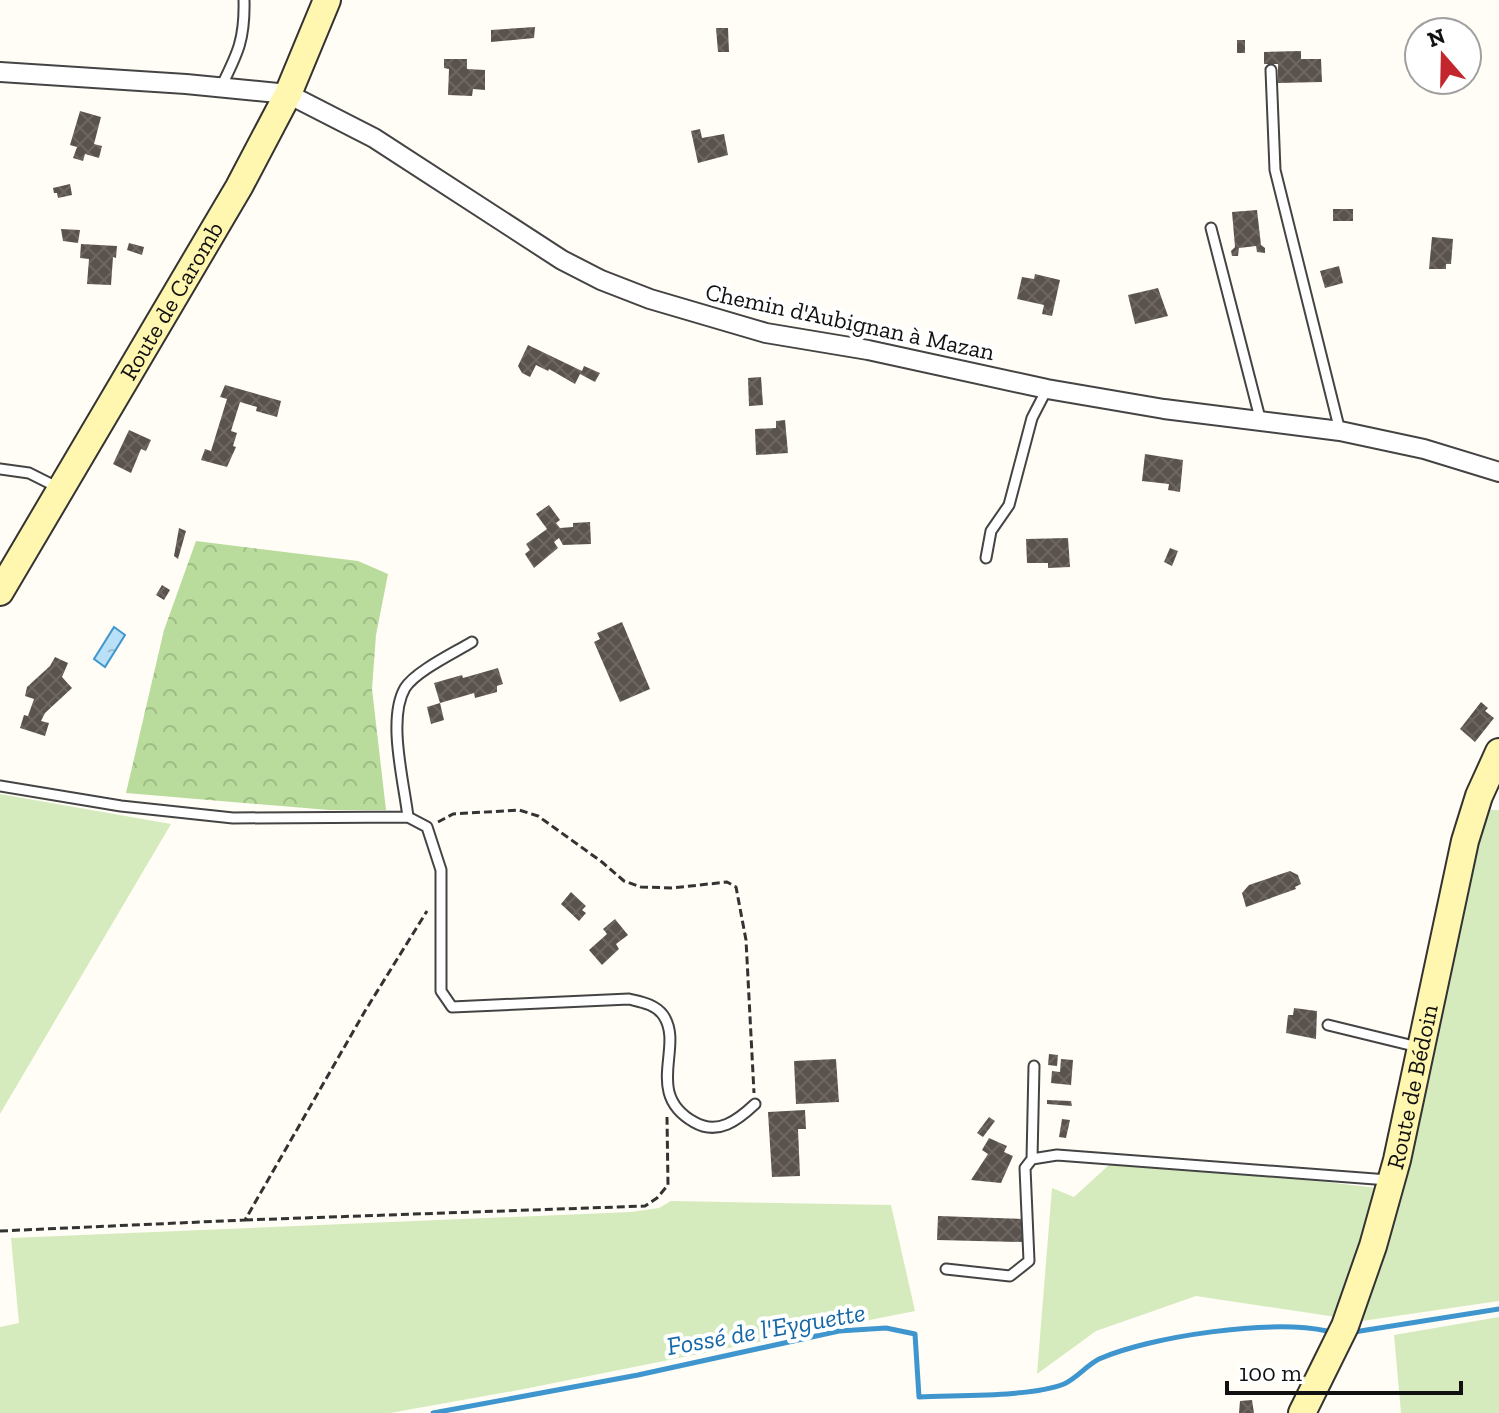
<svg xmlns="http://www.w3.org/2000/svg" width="1499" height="1413" viewBox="0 0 1499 1413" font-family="'Zilla Slab',serif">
<defs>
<pattern id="forest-crowns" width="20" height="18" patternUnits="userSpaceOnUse" patternTransform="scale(2)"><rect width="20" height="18" fill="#b9dc9c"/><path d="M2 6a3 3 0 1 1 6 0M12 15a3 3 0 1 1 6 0" fill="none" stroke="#9ebc85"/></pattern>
<pattern id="water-ripples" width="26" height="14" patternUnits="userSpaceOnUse" patternTransform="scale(2)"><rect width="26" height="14" fill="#b9e0f7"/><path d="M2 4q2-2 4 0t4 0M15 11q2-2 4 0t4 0" fill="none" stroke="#9ebfd3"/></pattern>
<pattern id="building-cross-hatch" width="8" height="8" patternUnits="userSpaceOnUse" patternTransform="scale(2)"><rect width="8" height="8" fill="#5a524d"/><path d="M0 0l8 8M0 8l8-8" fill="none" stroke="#6d6662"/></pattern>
</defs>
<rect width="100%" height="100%" fill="#fffdf5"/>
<!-- grass -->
<path fill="#d5ebbd" d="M0,794L171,824L0,1114Z
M1489,810H1499V1301L1362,1321L1395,1219L1472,856Z
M1109,1165L1247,1173L1378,1188L1336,1317L1196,1296L1096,1331L1037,1374L1052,1188L1074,1197Z
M671,1201L891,1205L915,1311L519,1390L390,1413H0V1327L19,1323L11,1238L631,1212L659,1208Z
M1499,1317V1413H1401L1394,1335Z"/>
<!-- forest -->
<path fill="url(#forest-crowns)" d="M196,541L358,561L388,574L376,635L372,689L386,810H329L126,793L164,630Z"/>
<!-- water -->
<path fill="url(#water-ripples)" stroke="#3f96cf" stroke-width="2" d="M114,627L125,635L105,667L94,659Z"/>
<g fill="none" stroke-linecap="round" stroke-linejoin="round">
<!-- stream -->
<path stroke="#3f96cf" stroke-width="5" d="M1354,1332L1499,1309
M433,1413L638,1375L839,1331L886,1328L915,1334L919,1397C956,1395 1032,1397 1064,1384C1077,1378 1087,1365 1099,1359C1151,1336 1271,1319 1327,1331"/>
</g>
<!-- building -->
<path fill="url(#building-cross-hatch)" d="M535,27L534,38L491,42V30Z
M716,28H728L729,52H718Z
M1237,40H1245V53H1237Z
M1301,51V59H1321L1322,82L1278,83V64H1264V52Z
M444,59H467V69L485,70V90L473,89L472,96L448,95L449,69L444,68Z
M80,111L101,117L94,144L102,146L99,158L85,154L83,161L73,158L77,147L70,145Z
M700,129L702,138L724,134L728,155L698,163L691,131Z
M70,184L72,195L58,198L57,193H54L53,188Z
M1333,209H1353V221H1333Z
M1257,210L1261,245L1265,248V253L1257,252L1256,246L1239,248L1238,256H1232L1231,251L1235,247L1232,212Z
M61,229L80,230L78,243L63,241Z
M1432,237L1453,239L1451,264H1446V269H1429Z
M129,243L144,247L142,255L127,250Z
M81,244L117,246L116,258L113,257L111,285L87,284L89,259L80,258Z
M1339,266L1343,283L1325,288L1320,271Z
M1035,274L1060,280L1052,316L1042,314L1044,305L1017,299L1022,277L1034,279Z
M1158,288L1168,316L1135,324L1128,295Z
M528,345L582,371L584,366L600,373L595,382L580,374L575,384L549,369L548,371L536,365L530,377L522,373L518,366Z
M761,377L763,405L749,406L748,378Z
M225,385L281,401L277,417L256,411L257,407L240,402L231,431L237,433L233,446L236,447L227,467L201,460L205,449L211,451L227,399L220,397Z
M785,420L788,453L756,455L755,429L776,428V421Z
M129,430L151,440L146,451L141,449L131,473L113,464Z
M1145,454L1183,460L1180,492L1168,490L1169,484L1142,481Z
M549,505L560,520L556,523L560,528L573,527V523L590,522L591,544L563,545L559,538L554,542L558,548L534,568L525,554L530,550L526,544L547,529L536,514Z
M179,528L186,531L178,559L174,556Z
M1068,538L1070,567L1048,568V563H1027L1026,539Z
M1170,548L1178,551L1172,566L1164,562Z
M162,585L170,590L164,600L156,595Z
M622,622L650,689L620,702L594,642L600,639L597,633Z
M55,657L68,663L62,677L72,688L45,713L41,721L49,723L45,736L20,728L24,715L28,716L34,699L25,696L27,687L50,666Z
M498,668L503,684L497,686V692L475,698L474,693L440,703L444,720L431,724L427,707L440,703L434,683L462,675L463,678Z
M1481,702L1488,708L1485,711L1494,718L1475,742L1460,729Z
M1290,871L1298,875L1301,884L1295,887L1296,889L1246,907L1242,893L1249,885Z
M571,892L586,906L582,910L586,913L579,921L561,904Z
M615,919L628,935L616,944L619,949L602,965L589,950L607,934L603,929Z
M1294,1008L1317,1011L1316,1039L1286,1033L1288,1015H1293Z
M1049,1054L1058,1055L1057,1066L1048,1065Z
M836,1059L839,1102L796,1104L794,1061Z
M1061,1059L1073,1060L1071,1085L1051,1083L1052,1071L1060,1072Z
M1047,1100L1071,1101L1072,1106L1047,1104Z
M805,1110L806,1129H798L800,1176L772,1177L768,1112Z
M989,1117L995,1121L983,1137L977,1133Z
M1062,1119L1070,1120L1066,1138L1059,1137Z
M989,1138L1007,1146L1004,1152L1013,1156L1001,1183L971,1180L988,1154L982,1150Z
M938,1216L1023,1219V1242L937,1240Z
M1252,1400L1254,1413H1239L1240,1401Z"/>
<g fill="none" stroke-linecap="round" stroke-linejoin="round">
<!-- lane casing -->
<g stroke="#444" stroke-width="13">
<path id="lane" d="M1271,70L1275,170L1340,431
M221,87C238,53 245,39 244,0
M1211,228L1261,422
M0,469L29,473L57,487
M986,558L991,531L1009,505L1032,418L1047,389
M0,786L121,806L233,818L408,817L427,827L441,870V991L452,1007L629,999C641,1002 655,1004 663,1015C685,1046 643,1093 694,1122C718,1136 738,1120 755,1104
M408,817C404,782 387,719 405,688C416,671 454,653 472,642
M1328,1025L1418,1047
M1032,1159L1034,1066
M946,1269L1010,1276L1029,1261L1025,1168L1032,1159L1057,1155L1388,1180"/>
</g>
<!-- street casing -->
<g stroke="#444" stroke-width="22">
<path id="street" d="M0,72L186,84L288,94L374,138L562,260L601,280L650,299L766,333L868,350L1047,389L1164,409L1340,431L1424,449L1499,472"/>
</g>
<!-- secondary casing -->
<g stroke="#333" stroke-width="30">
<g id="secondary">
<path id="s1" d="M0,592L239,187L288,94L327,0"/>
<path id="s2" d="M1302,1413L1345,1326L1373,1246L1397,1160L1465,841L1479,796L1499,752"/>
</g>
</g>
<!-- path -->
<path stroke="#333" stroke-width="3" stroke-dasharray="8 4" stroke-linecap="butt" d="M438,822L453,814L519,810L538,816L602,862L624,881L641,887L672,888L727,882L736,887L746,940L754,1093
M245,1220L645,1206L657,1198L668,1185L667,1117
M0,1231L245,1220L365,1011L427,911"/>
<!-- lane -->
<use href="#lane" stroke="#fff" stroke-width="9"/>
<!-- street -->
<use href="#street" stroke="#fff" stroke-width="18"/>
<!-- secondary -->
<use href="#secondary" stroke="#fff6b0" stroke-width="26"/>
</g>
<g text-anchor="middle" stroke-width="8" stroke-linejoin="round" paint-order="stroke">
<!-- street labels -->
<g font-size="24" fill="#111" stroke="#fff">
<text dy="8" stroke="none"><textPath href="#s1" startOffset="338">Route de Caromb</textPath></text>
<text transform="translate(850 322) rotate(12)" y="8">Chemin d'Aubignan à Mazan</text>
<text dy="8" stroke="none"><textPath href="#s2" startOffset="346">Route de Bédoin</textPath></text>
</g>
<!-- water labels -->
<g font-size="26" font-style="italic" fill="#1768a6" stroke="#fff">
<text transform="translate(766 1329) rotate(-10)" y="9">Fossé de l'Eyguette</text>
</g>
</g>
<!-- north arrow -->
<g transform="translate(1443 56) rotate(340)"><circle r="38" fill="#ffffff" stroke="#a0a0a0" stroke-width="2"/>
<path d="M0-6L14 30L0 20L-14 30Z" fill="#c4262e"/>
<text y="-12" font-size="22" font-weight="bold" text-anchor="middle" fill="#111111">N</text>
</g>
<!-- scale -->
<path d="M1227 1381v12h234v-12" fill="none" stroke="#111111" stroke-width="4"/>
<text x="1239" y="1381" font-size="24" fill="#111111" stroke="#ffffff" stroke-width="6" paint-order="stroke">100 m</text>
</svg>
